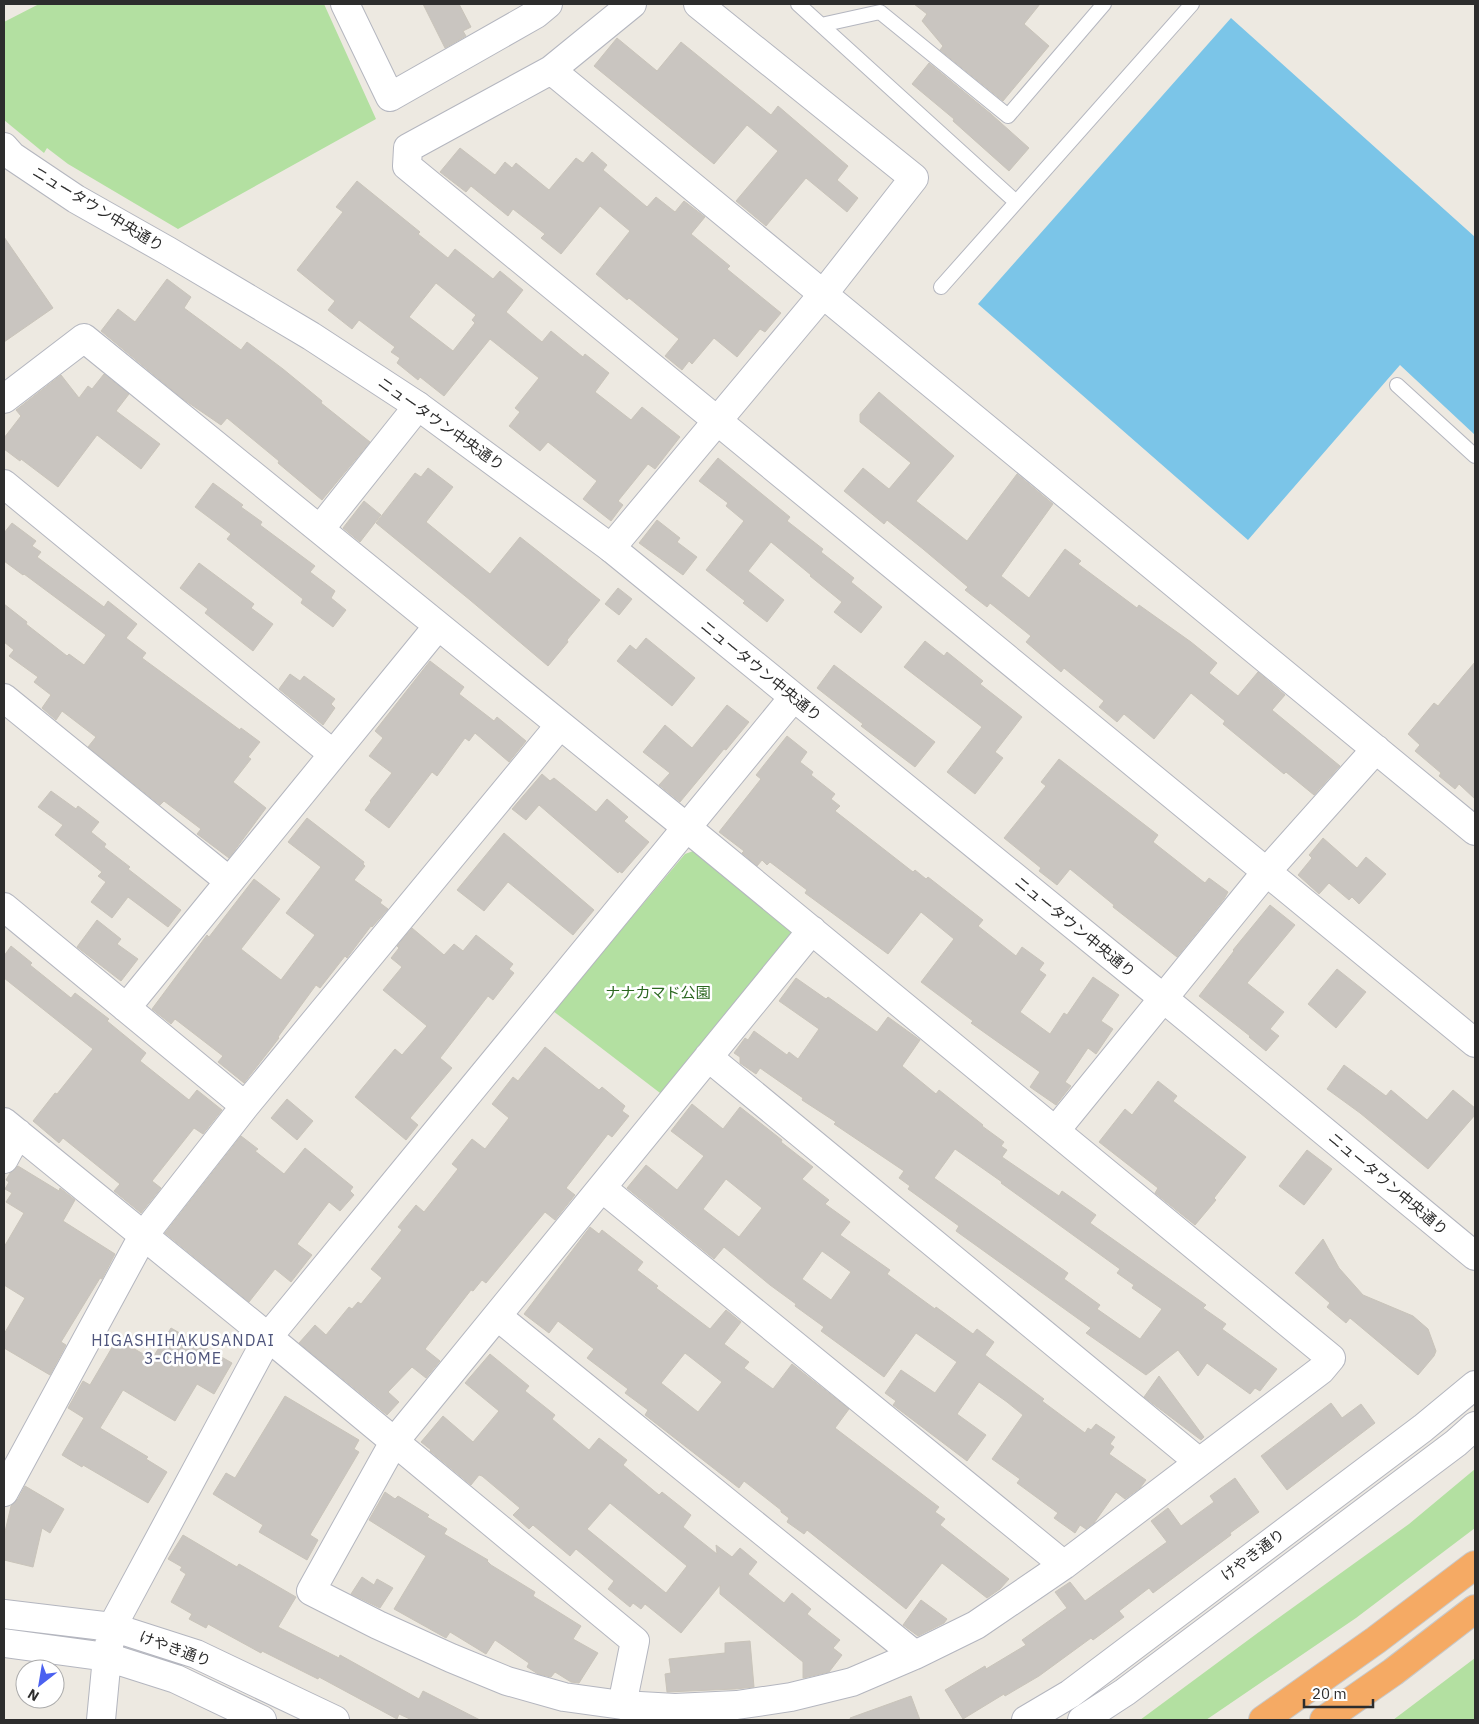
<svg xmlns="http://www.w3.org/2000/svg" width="1479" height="1724" viewBox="0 0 1479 1724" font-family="'IBM Plex Sans','Noto Sans JP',sans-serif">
<rect width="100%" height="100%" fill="#ede9e1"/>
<!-- green -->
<path fill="#b3e0a1" d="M39,4H324L376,119L178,229L68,164L47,148L44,153L4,120V22Z
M696,850L792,930L791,939L664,1096L553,1011L685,854Z
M1475,1469V1528L1356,1618L1206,1720H1140L1259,1632L1409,1524Z
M1475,1658V1720H1393Z"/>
<!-- water -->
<path fill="#7bc5e8" d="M1231,18L1475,237V435L1400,365L1248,540L978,304Z"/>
<!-- building -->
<path fill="#c9c5c0" stroke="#c9c4ba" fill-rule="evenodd" d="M423,4H459L471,27L463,31L466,36L445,48Z
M914,4H1040L1024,24L1049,46L1003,101L940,50L943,46L922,21L927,14Z
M617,38L657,71L681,42L771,115L778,106L848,166L837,180L858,198L847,212L806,178L766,226L736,201L778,151L747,125L714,164L594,66Z
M929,63L991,114L1029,148L1009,171L953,121L954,119L912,84Z
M460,148L495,175L505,162L512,168L516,163L549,190L576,158L583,163L592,152L607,165L603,170L647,207L656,197L675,212L684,201L705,217L691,234L730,266L727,269L781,313L765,332L760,329L737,357L714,338L692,364L689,361L682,370L665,356L679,339L629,298L627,300L596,274L630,231L600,206L561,254L541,238L545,234L513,209L508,216L471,186L466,192L440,172Z
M357,181L420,232L418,234L448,258L455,249L493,279L500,271L523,290L506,312L542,342L551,331L583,357L585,354L609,373L595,392L631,420L642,407L680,437L655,469L648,464L618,501L623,505L611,521L583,499L597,481L548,442L540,451L509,426L520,412L515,408L539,378L490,339L444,396L420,377L418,380L397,363L400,358L391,352L395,347L359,320L352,329L328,310L335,301L297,270L343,212L336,207ZM436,283L476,315L472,320L475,323L453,351L409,317Z
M4,237L53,308L4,342Z
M167,279L191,297L184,308L241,350L247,342L283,369L322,401L321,403L370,442L322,500L278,463L279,461L227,418L221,425L183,399L101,331L118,309L135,322Z
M104,374L129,394L116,411L160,444L141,469L97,435L58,487L21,459L20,461L4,449V438L21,416L16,410L61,375L79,398L88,386L92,389Z
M879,392L954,456L916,501L967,541L1017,474L1053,504L1001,576L1029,598L1065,549L1081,561L1078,564L1137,608L1139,605L1191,642L1217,663L1209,673L1238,696L1258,672L1285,695L1272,710L1340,766L1314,795L1286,772L1284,774L1223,724L1225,721L1191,693L1154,739L1124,714L1117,722L1099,707L1104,701L1064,668L1061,672L1026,642L1031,636L990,603L987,607L965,590L968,587L923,549L887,520L884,524L844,491L863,468L889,489L911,463L860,422V414Z
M718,458L790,517L787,521L823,549L821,552L854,578L851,582L882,607L861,633L834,612L842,602L810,576L811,575L771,542L748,571L784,600L767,622L743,603L745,601L706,570L744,521L726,506L728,503L699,481Z
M428,468L453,487L426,522L490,574L520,537L600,600L567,640L568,642L548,666L470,600L376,523L415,473L421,477Z
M213,483L243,505L241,507L262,522L260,525L315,566L310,572L335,591L331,598L346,610L333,627L301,603L303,599L227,539L231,534L195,507Z
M364,501L381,515L360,542L343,528Z
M657,520L680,538L677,542L697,557L683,575L639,543Z
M12,523L36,541L32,546L41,552L37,557L104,607L108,601L137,624L126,638L146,653L142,658L240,730L241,728L260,742L248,757L251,759L233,782L266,808L229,858L197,834L201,829L164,801L160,805L88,747L96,737L62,711L56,720L42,708L51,695L34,682L38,677L9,656L14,650L4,642V604L27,622L26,624L67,656L69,654L84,665L106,635L24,574L23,575L4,561V533Z
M199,563L254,604L251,608L273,624L253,651L205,613L208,609L180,588Z
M618,588L632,599L619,615L605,604Z
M646,638L695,678L672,706L617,661L630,645L636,650Z
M925,641L944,656L947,652L983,681L980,684L1022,717L995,752L1003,758L975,794L947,772L982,727L904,667Z
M430,661L464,687L459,694L494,721L497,717L526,741L509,762L475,733L469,741L465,738L437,776L432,772L389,828L365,810L371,802L370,801L392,773L369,756L383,738L375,731Z
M1475,662V799L1459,784L1455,789L1439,776L1441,773L1415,751L1420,745L1408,734L1434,703L1438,706Z
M834,665L935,742L915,767L861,726L863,724L817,688Z
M290,674L300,681L304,676L335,699L331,704L335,708L323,725L279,689Z
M727,705L749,722L726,750L724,749L680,802L659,785L670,773L643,752L665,725L692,748Z
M787,736L807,752L800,762L813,772L811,775L835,794L831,799L840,806L835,811L913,872L915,870L926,879L928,877L983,920L978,926L1016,956L1022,947L1044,963L1039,970L1046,975L1020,1012L1050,1034L1064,1013L1067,1015L1093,977L1119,995L1101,1021L1113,1029L1096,1054L1088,1048L1065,1082L1071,1086L1056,1105L1030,1087L1040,1072L971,1023L973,1021L921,982L954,939L921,912L888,954L805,893L807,890L770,862L767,865L762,860L757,866L742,853L744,851L719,832L761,779L756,775Z
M1059,759L1158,835L1153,842L1205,883L1209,878L1228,892L1224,899L1177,957L1113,907L1114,905L1070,869L1057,885L1039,871L1041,868L1004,838L1046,786L1041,782Z
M542,774L550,781L554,778L596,812L607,799L628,817L624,821L649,842L622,873L619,871L618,873L539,805L526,820L512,809Z
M51,791L76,809L78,806L99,822L91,832L106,844L104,847L130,867L128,869L181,910L168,927L128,897L112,918L91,902L106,882L98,876L102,872L55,835L63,825L38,807Z
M307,818L364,862L363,864L365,866L354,880L382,900L380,903L388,909L372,927L371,926L347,958L345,956L320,988L316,985L278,1037L279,1038L244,1083L218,1062L223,1056L175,1019L171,1024L152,1009L207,935L209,937L254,879L280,899L241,949L281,980L315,935L286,913L321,867L288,842Z
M504,833L594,910L573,935L508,882L484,911L457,890Z
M1323,838L1357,868L1366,857L1386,874L1359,904L1352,897L1349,900L1329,883L1319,894L1298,875L1312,858L1309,855Z
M1270,905L1295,925L1247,983L1284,1012L1270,1029L1279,1036L1266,1051L1249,1037L1250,1036L1199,996L1234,951L1233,950Z
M97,920L121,939L117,944L138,959L121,981L77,947Z
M412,928L444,955L454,944L463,951L476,935L513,964L509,969L514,973L493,1000L488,996L440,1058L452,1068L410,1118L418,1125L406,1140L355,1097L395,1049L402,1055L427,1026L383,990L402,967L391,958L399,948L397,946Z
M11,946L32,963L30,965L71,998L75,993L109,1019L107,1021L146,1053L140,1061L189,1100L197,1090L222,1110L203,1134L194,1128L152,1181L161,1188L141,1213L114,1191L120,1184L63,1138L59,1143L33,1121L55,1093L57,1094L93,1049L4,978V956Z
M1337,969L1366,992L1336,1028L1308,1004Z
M796,978L826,999L828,997L877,1032L888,1017L920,1040L902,1066L936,1094L939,1090L983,1125L982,1126L1004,1142L1001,1146L1007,1150L1002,1157L1059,1196L1062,1191L1096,1215L1090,1223L1206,1305L1203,1308L1226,1324L1222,1329L1277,1369L1260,1391L1255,1388L1250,1394L1207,1363L1198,1376L1178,1350L1146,1375L1086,1333L1091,1328L956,1231L959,1226L908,1189L910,1186L899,1178L904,1171L834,1124L836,1122L802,1100L803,1098L760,1068L756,1074L740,1063V1057L734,1053L745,1038L748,1040L754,1031L787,1055L789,1052L798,1059L819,1029L779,1001ZM955,1149L1002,1182L1001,1183L1120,1269L1117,1273L1134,1285L1132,1288L1162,1309L1140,1339L1097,1309L1100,1305L1064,1279L1068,1273L934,1178Z
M545,1047L599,1090L602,1087L625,1106L622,1111L629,1116L612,1137L608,1134L566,1188L575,1195L555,1220L545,1212L486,1283L482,1280L473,1291L471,1290L425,1349L440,1361L426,1378L412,1367L388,1392L399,1402L387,1415L299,1343L315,1325L326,1335L349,1307L352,1309L358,1302L361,1304L382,1278L371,1269L402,1230L398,1227L416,1205L424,1212L458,1169L452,1164L472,1139L485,1149L509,1118L492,1104L513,1077L518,1081Z
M1344,1065L1386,1096L1391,1090L1427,1120L1453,1090L1475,1108V1115L1428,1169L1360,1113L1327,1089Z
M1158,1081L1177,1096L1173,1101L1246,1157L1214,1198L1216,1200L1195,1225L1155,1193L1158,1188L1099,1142L1125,1109L1132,1115Z
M287,1099L313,1121L297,1140L271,1118Z
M692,1104L723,1129L740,1107L782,1140L781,1142L813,1167L802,1179L829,1200L825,1204L850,1222L840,1235L890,1270L887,1274L935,1309L936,1307L973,1334L977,1329L994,1342L985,1355L1044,1399L1042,1401L1085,1433L1088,1428L1091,1430L1096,1424L1115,1437L1110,1444L1114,1447L1109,1454L1146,1480L1140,1488L1125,1499L1116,1492L1094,1523L1086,1529L1080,1525L1075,1533L1054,1518L1058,1513L1017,1483L1020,1479L992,1459L1023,1415L1007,1402L979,1382L957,1414L986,1435L967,1461L893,1405L896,1401L885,1393L901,1370L935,1393L957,1362L916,1333L884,1377L821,1331L824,1327L795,1306L796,1304L770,1285L724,1247L714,1259L627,1188L646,1165L677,1190L704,1156L671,1131ZM726,1179L762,1208L739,1237L703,1209ZM822,1251L851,1272L831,1300L802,1279Z
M241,1136L258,1149L255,1151L284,1174L305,1148L353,1187L350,1191L354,1195L340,1211L329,1202L297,1244L312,1255L291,1282L275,1269L249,1302L165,1233Z
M1307,1150L1332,1169L1304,1205L1279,1186Z
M18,1166L59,1191L60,1188L75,1200L63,1221L115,1254L102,1279L100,1278L61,1342L66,1345L50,1375L4,1348V1334L25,1298L4,1285V1247L24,1213L6,1202L12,1193L5,1189L9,1182L6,1180L10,1173Z
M590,1227L599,1234L602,1230L643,1262L637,1270L658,1286L656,1288L710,1329L726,1310L741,1322L724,1344L749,1362L744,1368L773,1389L792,1364L849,1409L835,1428L939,1507L935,1512L945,1519L940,1525L1009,1579L1000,1589L987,1598L942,1563L906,1609L807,1530L804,1534L787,1522L789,1518L781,1512V1510L744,1481L739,1488L645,1415L648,1410L625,1393L628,1389L587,1358L594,1349L558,1321L549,1333L524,1314ZM685,1353L722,1382L698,1412L661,1383Z
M1323,1239L1339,1268L1363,1295L1413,1316L1428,1329L1436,1351L1434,1356L1418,1375L1350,1318L1346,1323L1327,1307L1330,1303L1295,1273Z
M171,1328L232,1363L214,1394L197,1384L175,1421L123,1390L100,1428L148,1457L146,1459L167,1472L148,1503L83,1465L82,1467L62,1455L84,1418L68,1408L83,1381L90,1385L117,1339L152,1359Z
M490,1354L529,1386L525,1391L555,1415L552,1419L589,1450L599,1438L627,1460L623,1465L659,1495L662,1492L691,1515L683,1527L717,1554L716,1545L732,1557L740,1548L757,1562L748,1574L784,1603L792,1593L811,1609L807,1614L840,1640L833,1648L842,1655L829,1672L803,1678V1662L720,1594V1585L681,1633L645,1604L641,1609L633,1603L630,1607L608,1589L614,1581L576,1549L570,1556L533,1525L529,1529L513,1515L520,1508L482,1476L479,1475L471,1485L430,1451L431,1450L421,1442L443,1416L473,1442L499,1411L465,1383ZM610,1503L687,1566L666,1593L587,1529Z
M1159,1376L1204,1437L1201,1440L1144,1397Z
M285,1396L359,1440L354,1449L359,1452L310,1535L318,1540L307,1560L259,1532L263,1525L213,1494L226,1473L235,1478Z
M1331,1403L1342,1418L1361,1404L1375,1423L1287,1490L1261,1456Z
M1235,1478L1259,1512L1230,1533L1231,1535L1153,1593L1149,1588L1119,1611L1124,1617L1093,1640L1091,1638L1039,1676L1005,1696L1004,1694L963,1719L945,1690L985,1666L986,1669L1026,1645L1022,1640L1067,1608L1055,1592L1070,1582L1085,1601L1167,1542L1151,1521L1168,1508L1181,1526L1214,1502L1210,1496Z
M25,1486L64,1509L50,1533L42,1528L33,1567L4,1560V1536L11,1506L18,1499Z
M385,1492L395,1499L398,1496L429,1515L427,1517L447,1529L444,1534L488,1560L487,1561L491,1565L535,1592L533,1596L581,1626L573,1639L598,1653L579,1683L571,1682L555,1672L551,1677L538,1674L527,1667L529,1663L495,1640L486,1654L450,1632L446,1638L394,1609L426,1556L369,1520Z
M183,1535L237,1567L239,1564L296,1597L278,1627L339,1658L340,1655L419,1699L423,1691L480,1720H412L399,1714L397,1719L319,1677L318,1679L262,1651L261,1653L208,1624L206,1628L189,1619L192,1614L171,1602L186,1574L180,1570L182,1567L168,1559Z
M362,1577L374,1585L377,1579L393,1588L380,1608L351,1594Z
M921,1600L947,1619L944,1623L918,1636L903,1625Z
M750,1641L754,1687L735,1689L667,1692L665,1674L671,1673L669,1659L725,1653V1643Z
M911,1696L920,1720H851L850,1718Z"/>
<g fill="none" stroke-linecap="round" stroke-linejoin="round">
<!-- service casing -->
<g stroke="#b4b6bf" stroke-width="16">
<path id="service" d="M798,4L1016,202
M821,25L880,12L1008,116L1104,4
M941,287L1192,4
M1397,385L1475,456"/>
</g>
<!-- minor casing -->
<g stroke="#b4b6bf" stroke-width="30">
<path id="minor" d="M345,4L390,97L536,14L548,4
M632,4L551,70L408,148L407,166L1475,1043
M551,70L1475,831
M4,399L84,338L686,827L1331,1358L1321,1370L1064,1565L976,1625L915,1655L852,1682L791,1697L737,1705L675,1708L622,1705L564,1697L507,1681L451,1658L378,1625L311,1591L394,1442L812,930
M4,484L333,754
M320,529L418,406
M611,548L824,293L914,178L698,4
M4,698L229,881
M4,907L245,1106
M126,1008L438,626
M708,1057L1199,1462
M4,1122L268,1337L635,1641L622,1705
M1056,1130L1267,871L1376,749
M4,1159L18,1133
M602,1188L1064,1565
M497,1316L915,1655
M4,1492L143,1236L245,1106L560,725
M112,1627L268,1337L793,698"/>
</g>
<!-- tertiary casing -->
<g stroke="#b4b6bf" stroke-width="30">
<path id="tertiary" d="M4,147L12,156L76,199L168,251L311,336L418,406L611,548L1163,998L1475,1256
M4,1614L112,1627L196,1654L335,1720
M4,1643L107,1657L176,1679L262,1720
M101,1720L107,1657L110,1640
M1026,1720L1070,1694L1423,1428L1475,1385
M1082,1720L1125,1692L1456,1443L1475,1426"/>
</g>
<!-- motorway casing -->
<g stroke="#c8c8c8" stroke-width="30">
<path id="motorway" d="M1263,1720L1376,1640L1475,1565
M1324,1720L1393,1672L1475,1609"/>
</g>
<!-- service -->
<use href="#service" stroke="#fff" stroke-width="14"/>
<!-- minor -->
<use href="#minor" stroke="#fff" stroke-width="28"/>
<!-- tertiary -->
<use href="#tertiary" stroke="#fff" stroke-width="28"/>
<!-- motorway -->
<use href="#motorway" stroke="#f5aa64" stroke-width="28"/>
</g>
<g text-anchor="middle" stroke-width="5" stroke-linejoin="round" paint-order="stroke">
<!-- street labels -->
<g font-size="15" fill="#2d2d2d" stroke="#fff">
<text transform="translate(98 209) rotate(31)" y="5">ニュータウン中央通り</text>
<text transform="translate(441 424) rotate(35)" y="5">ニュータウン中央通り</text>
<text transform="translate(761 671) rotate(39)" y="5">ニュータウン中央通り</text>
<text transform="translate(1075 927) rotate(39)" y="5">ニュータウン中央通り</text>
<text transform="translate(1388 1184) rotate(40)" y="5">ニュータウン中央通り</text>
<text transform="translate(1253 1555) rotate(-37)" y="5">けやき通り</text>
<text transform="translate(175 1649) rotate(20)" y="5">けやき通り</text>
</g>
<!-- park labels -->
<g font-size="15" fill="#2b6720" stroke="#fff">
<text x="658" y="998">ナナカマド公園</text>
</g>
<!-- neighbourhood labels -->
<g font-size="16" letter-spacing="1" fill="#4f557c" stroke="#fff">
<text x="183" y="1346">HIGASHIHAKUSANDAI<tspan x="183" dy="18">3-CHOME</tspan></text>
</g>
</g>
<!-- border -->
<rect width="1479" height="1724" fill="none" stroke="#2d2d2d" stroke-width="10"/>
<!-- north arrow -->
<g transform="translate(40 1684) rotate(211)"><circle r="24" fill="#ffffff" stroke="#ababab"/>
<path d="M0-4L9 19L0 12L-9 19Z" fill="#4b61f0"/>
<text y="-8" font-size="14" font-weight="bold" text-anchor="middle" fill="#2d2d2d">N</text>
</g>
<!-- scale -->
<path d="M1304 1699v8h69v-8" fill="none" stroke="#2d2d2d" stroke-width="2.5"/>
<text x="1312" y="1699" font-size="15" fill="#2d2d2d" stroke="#ffffff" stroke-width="4" paint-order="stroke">20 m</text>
</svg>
